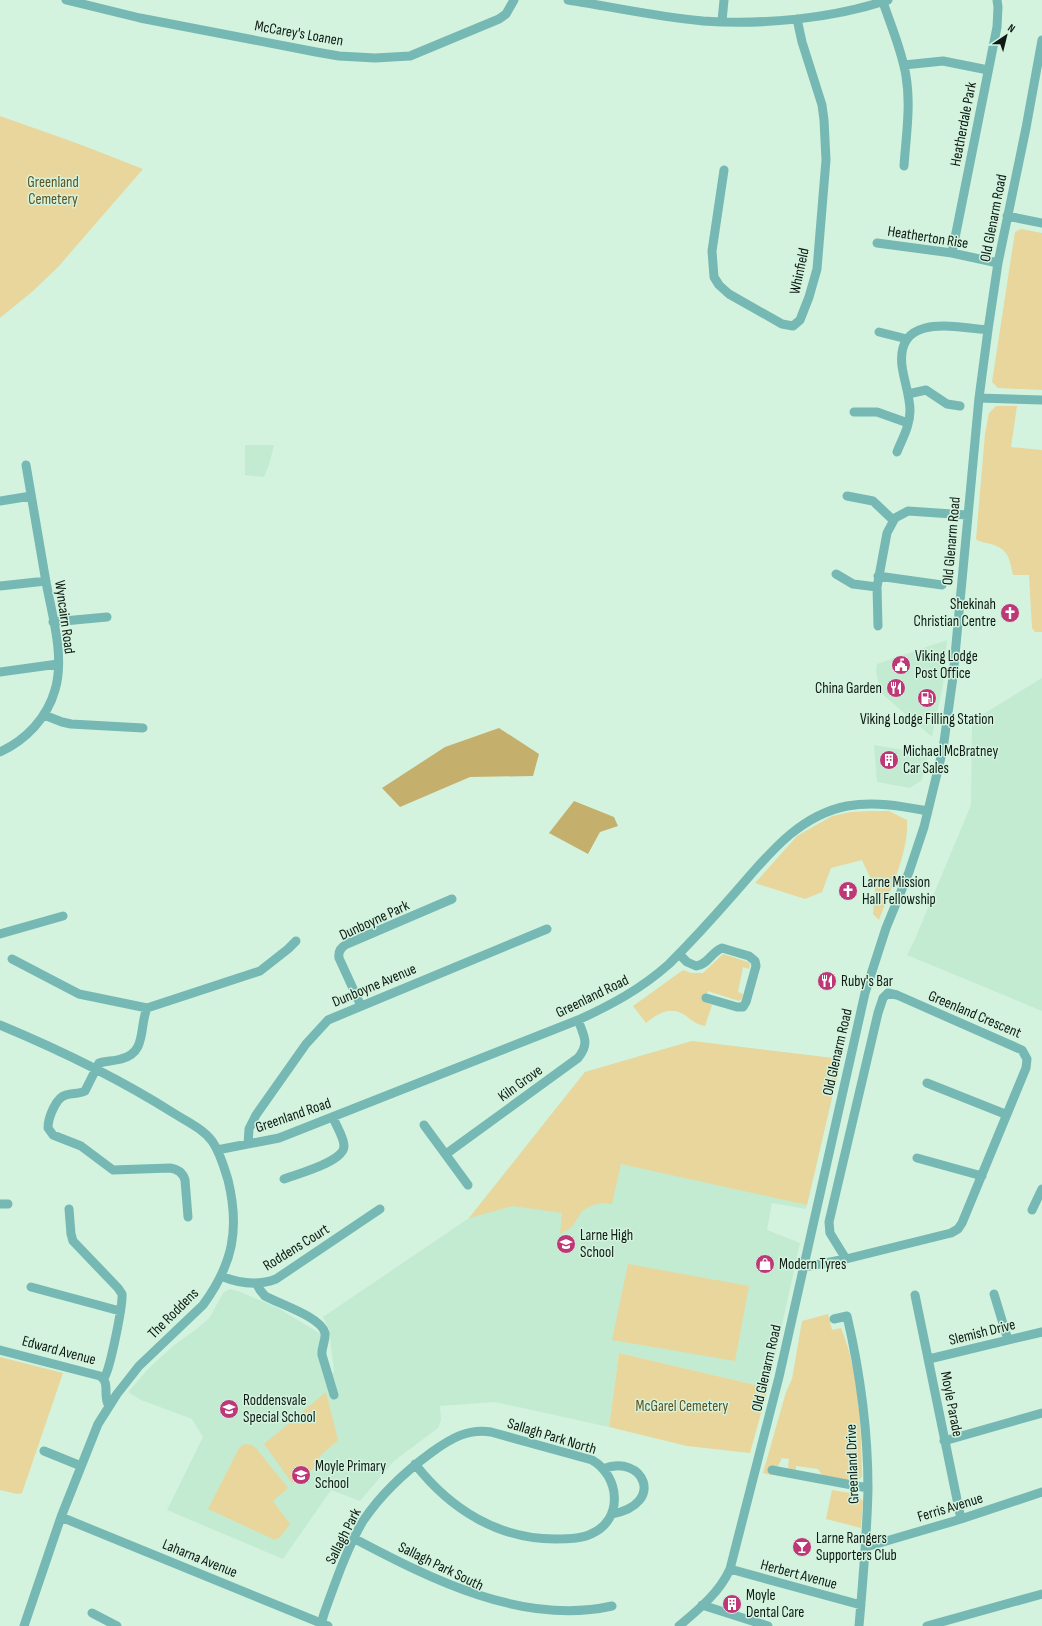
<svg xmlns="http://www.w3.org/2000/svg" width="1042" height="1626" viewBox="0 0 1042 1626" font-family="'Sofia Sans Condensed',sans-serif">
<rect width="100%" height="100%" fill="#d3f3df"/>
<!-- built -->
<path fill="#c3ebd2" d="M245,445H274L269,465L264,477L245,475Z
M947,640L943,685L932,737L880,692L876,671L877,664Z
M1042,678V1011L907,955L915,939L971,805L972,721Z
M874,745L916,752L918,746L929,749L922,780L910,788L877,782Z
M692,1041L841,1059L806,1209L772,1203L767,1230L800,1243L768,1388L619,1353L609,1427L495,1402L440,1406L441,1420L438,1428L394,1461L360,1501L331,1490L283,1559L167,1510L203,1437L192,1419L141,1400L128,1392L150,1367L173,1346L198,1328L210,1317L223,1293L230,1289L238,1291L278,1308L321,1334L325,1379L334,1372L329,1329L323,1317L469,1218L585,1072Z"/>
<!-- green -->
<path fill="#e8d69c" d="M0,116L79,144L143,169L58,267L33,291L0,318Z
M1021,229L1042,233V390L998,388L992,382L1015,232Z
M996,406H1017L1011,447L1042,450V632H1035L1032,628L1029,575H1013C1009,556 1008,548 987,543C983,542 979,542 976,539L985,434L989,413Z
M872,811H889L907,820C909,851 890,891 879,920L873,914L875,888L862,860L831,868L822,892L805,899L755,883L797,836L832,816L851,812Z
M723,954L748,962L750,964L749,969L743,967L738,992L743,994L742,999L739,1001L708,991L704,1002L712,1005L705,1026C692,1023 693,1020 683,1014C669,1006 657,1014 646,1023L633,1006L683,970L691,973H703Z
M692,1041L841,1059L807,1205L621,1164L612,1204L602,1203L593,1205L582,1211L572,1227L560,1234L562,1213L513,1206L469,1218L585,1072Z
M628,1264L749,1286L735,1361L612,1340Z
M828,1314L832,1330L841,1328C860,1375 861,1427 862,1477L856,1482L822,1475L818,1469L796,1466V1470H791L788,1467L789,1459L782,1458L778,1466L773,1467L771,1475L763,1473L786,1392L792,1379L802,1321Z
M619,1353L768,1388L750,1453L687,1446L609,1427Z
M0,1357L63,1373L22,1493L17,1494L0,1490Z
M326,1392L338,1440L321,1455L312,1470L292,1483L264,1444Z
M244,1444L252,1445L256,1448L288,1488L273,1501L290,1524L279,1538L275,1540L208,1509L239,1448Z
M832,1490L856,1494L863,1501L861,1528L826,1519Z"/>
<!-- forest -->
<path fill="#c4b06c" d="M499,728L539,754L533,776L470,777L400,807L382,788L445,747Z
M574,801L614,817L618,826L600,832L588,854L549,833Z"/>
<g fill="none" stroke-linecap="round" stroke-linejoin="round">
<!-- minor -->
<path stroke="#76b8b4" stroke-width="9" d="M66,0L140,18L316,52L339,56L375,58L410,56L499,19L506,14L514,0
M568,0C613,7 658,17 703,21C764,25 830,19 888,0
M883,2C891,26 902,51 906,76C911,106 906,136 904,166
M722,21L724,0
M904,65L943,61L988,70
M724,170L712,251L714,277L719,285L729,294L782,324L793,326L800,320L809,297L817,269L826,160L824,120L822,105L802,42L797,19
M1007,216L1042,223
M877,243L952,253L998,263
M952,253L997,27L998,7L997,0
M879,332L907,339
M908,394L926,390L947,404L960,406
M979,398L1042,400
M854,412H877L908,423
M897,452C902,439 910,426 910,411C910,396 904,381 902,366C896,313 955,327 988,330
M847,496L873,501L893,520
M0,501L31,496
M836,574L853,584L877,587
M878,576L942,585
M0,586L46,581
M53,622L107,617
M878,626L877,587L887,533L895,518L908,511L967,515
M0,672L58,664
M44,715L62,722L71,724L143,728
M0,752C26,740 47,718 55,690C65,657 52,615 46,582C39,543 33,504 26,465
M0,934L63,916
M679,954L687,962L696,966C708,965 711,952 722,948L749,956L755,961L756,966L746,1002L743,1007H737L706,998
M12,959L79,994L147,1008L260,971L288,949L296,941
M361,1006L339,958C338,951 341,947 347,944L452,899
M147,1008C139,1027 147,1053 121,1059C114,1061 106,1061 99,1063L85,1091C79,1094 73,1093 66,1095C56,1097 48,1118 48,1128L53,1135L81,1146L113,1170L170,1168C177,1169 183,1173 185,1180L188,1217
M0,1025C60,1050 120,1079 175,1114C188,1122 203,1129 212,1141C220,1152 224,1167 228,1180C240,1229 233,1264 203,1305L139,1366L117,1394L98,1424L61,1517L24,1626
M927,1083L1005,1114
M424,1125L468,1185
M248,1144L249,1129L256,1115L306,1044L328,1020L547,929
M217,1150L279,1138L578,1020C611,1005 641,989 669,964C691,942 712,919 733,895C765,859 796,816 847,806C875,801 901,806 928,811
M446,1154L578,1058C590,1044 584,1036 578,1020
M917,1158L982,1176
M284,1179C297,1174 344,1162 344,1146C344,1137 336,1126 333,1117
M0,1204H8
M69,1209L71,1234L73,1241L118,1288L122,1294C123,1305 110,1370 104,1378
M1032,1210L1042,1189
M804,1267L846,1259L951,1233L958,1229L962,1223L1026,1068L1027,1059L1022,1050L897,995L888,993L883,998L878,1013L829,1222L830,1233L846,1259
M221,1276C238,1283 258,1286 276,1279L380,1209
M256,1283L260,1290L265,1296C279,1304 321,1317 325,1333C326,1340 321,1348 322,1355L334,1395
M31,1287L120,1311
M994,1294L1008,1340
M915,1295L961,1519
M834,1319L847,1316C860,1372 868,1431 868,1489C867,1535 863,1580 859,1626
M0,1350L100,1376C111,1383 102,1396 109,1406
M929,1359L1042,1332
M944,1441L1042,1413
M44,1451L81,1466
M603,1469C644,1453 666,1504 612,1514
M772,1470L868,1488
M61,1517L328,1626
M355,1539C431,1579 523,1626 612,1606
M866,1547L961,1519L1042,1492
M730,1569L861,1605
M702,1605L768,1626
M92,1613L117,1626
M321,1626C322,1621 323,1616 325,1611C335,1583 348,1546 363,1521C381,1494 406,1471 432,1452C450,1439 468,1428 491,1432L592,1460C620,1476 624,1520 591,1534C581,1539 567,1539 555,1539C498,1539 450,1509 415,1464
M679,1626C699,1609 719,1593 730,1569L779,1377L865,993L886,928L909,872L924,827L943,749L953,677L979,398L988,330L998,263L1026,128L1042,40
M927,1626L1042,1594"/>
</g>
<!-- icons -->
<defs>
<g id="church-disc" transform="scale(1)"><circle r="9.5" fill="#be3777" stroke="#d3f3df"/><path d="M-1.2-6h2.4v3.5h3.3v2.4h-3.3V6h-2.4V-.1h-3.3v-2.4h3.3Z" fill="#fff"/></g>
<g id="civic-disc" transform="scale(1)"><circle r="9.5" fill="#be3777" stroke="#d3f3df"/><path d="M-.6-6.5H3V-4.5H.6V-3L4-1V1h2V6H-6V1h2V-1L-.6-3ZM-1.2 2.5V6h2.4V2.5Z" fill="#fff"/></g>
<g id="restaurant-disc" transform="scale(1)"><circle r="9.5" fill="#be3777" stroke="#d3f3df"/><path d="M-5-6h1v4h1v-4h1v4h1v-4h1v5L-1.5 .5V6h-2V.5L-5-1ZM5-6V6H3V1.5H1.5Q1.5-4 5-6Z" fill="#fff"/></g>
<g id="fuel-disc" transform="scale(1)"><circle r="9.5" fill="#be3777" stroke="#d3f3df"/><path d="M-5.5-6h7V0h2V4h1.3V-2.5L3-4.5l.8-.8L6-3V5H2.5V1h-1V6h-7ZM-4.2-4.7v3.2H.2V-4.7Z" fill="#fff"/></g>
<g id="building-disc" transform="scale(1)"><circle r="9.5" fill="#be3777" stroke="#d3f3df"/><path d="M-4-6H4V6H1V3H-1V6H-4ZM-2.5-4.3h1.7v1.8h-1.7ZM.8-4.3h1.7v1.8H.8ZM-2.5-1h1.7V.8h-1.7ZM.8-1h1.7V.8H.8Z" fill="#fff"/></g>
<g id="school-disc" transform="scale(1)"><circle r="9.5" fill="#be3777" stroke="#d3f3df"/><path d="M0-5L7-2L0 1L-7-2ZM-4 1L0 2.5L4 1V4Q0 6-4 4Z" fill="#fff"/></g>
<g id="shop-disc" transform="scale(1)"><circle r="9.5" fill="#be3777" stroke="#d3f3df"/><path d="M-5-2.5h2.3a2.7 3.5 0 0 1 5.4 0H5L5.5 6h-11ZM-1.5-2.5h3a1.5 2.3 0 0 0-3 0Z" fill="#fff"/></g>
<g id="bar-disc" transform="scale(1)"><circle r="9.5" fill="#be3777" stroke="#d3f3df"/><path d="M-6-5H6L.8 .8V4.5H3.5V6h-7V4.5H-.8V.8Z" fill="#fff"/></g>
</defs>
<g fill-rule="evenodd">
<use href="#church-disc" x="1010" y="613"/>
<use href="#civic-disc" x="901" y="665"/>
<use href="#restaurant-disc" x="896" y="688"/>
<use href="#fuel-disc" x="927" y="698"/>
<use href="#building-disc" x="889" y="760"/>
<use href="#church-disc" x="848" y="891"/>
<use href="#restaurant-disc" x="827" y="981"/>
<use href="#school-disc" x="566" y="1244"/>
<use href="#shop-disc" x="765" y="1264"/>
<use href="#school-disc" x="229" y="1409"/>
<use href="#school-disc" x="301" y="1475"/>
<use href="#bar-disc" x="802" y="1547"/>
<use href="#building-disc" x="732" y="1604"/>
</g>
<g text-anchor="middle" stroke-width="3" stroke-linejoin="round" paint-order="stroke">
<!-- street labels -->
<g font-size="15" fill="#0e1a13" stroke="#d3f3df">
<text transform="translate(299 33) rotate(10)" y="5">McCarey's Loanen</text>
<text transform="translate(963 124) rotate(-79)" y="5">Heatherdale Park</text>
<text transform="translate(993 218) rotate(-79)" y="5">Old Glenarm Road</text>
<text transform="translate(928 237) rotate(9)" y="5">Heatherton Rise</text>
<text transform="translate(799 271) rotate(-78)" y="5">Whinfield</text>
<text transform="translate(951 541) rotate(-85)" y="5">Old Glenarm Road</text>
<text transform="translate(65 617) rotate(82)" y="5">Wyncairn Road</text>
<text transform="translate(374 920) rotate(-25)" y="5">Dunboyne Park</text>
<text transform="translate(374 985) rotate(-23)" y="5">Dunboyne Avenue</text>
<text transform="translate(592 996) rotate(-26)" y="5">Greenland Road</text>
<text transform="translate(975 1014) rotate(23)" y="5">Greenland Crescent</text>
<text transform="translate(837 1052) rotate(-77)" y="5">Old Glenarm Road</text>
<text transform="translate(520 1083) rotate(-36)" y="5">Kiln Grove</text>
<text transform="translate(293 1115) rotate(-19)" y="5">Greenland Road</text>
<text transform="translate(296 1247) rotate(-32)" y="5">Roddens Court</text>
<text transform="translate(173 1313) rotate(-45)" y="5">The Roddens</text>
<text transform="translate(982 1332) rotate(-14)" y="5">Slemish Drive</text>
<text transform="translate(59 1350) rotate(15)" y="5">Edward Avenue</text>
<text transform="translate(766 1368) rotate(-77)" y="5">Old Glenarm Road</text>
<text transform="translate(952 1404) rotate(79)" y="5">Moyle Parade</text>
<text transform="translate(552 1436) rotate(17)" y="5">Sallagh Park North</text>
<text transform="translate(852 1464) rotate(-92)" y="5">Greenland Drive</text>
<text transform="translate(950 1507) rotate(-17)" y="5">Ferris Avenue</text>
<text transform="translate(343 1536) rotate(-63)" y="5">Sallagh Park</text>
<text transform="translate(200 1558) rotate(22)" y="5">Laharna Avenue</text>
<text transform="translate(441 1566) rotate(26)" y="5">Sallagh Park South</text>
<text transform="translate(799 1574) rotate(15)" y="5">Herbert Avenue</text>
</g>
<!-- park labels -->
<g font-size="15" fill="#5f501d" stroke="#d3f3df">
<text x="53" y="187">Greenland<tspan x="53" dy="17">Cemetery</tspan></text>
<text x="682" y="1411">McGarel Cemetery</text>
</g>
<!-- poi labels -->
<g font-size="15" fill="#0e1a13" stroke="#d3f3df" text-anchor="start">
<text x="996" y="609" text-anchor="end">Shekinah<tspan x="996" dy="17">Christian Centre</tspan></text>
<text x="915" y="661">Viking Lodge<tspan x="915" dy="17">Post Office</tspan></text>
<text x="882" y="693" text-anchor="end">China Garden</text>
<text x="927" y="724" text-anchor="middle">Viking Lodge Filling Station</text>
<text x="903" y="756">Michael McBratney<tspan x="903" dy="17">Car Sales</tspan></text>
<text x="862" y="887">Larne Mission<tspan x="862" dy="17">Hall Fellowship</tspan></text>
<text x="841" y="986">Ruby's Bar</text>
<text x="580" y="1240">Larne High<tspan x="580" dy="17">School</tspan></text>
<text x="779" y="1269">Modern Tyres</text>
<text x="243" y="1405">Roddensvale<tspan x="243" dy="17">Special School</tspan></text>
<text x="315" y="1471">Moyle Primary<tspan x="315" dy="17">School</tspan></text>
<text x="816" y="1543">Larne Rangers<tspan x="816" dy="17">Supporters Club</tspan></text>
<text x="746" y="1600">Moyle<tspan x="746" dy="17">Dental Care</tspan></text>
</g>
</g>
<!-- north arrow -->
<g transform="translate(1006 36) rotate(35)" stroke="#d3f3df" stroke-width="3" paint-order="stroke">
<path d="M0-3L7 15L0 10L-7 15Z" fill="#0e1a13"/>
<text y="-6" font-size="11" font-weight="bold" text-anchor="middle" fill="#0e1a13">N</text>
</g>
</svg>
